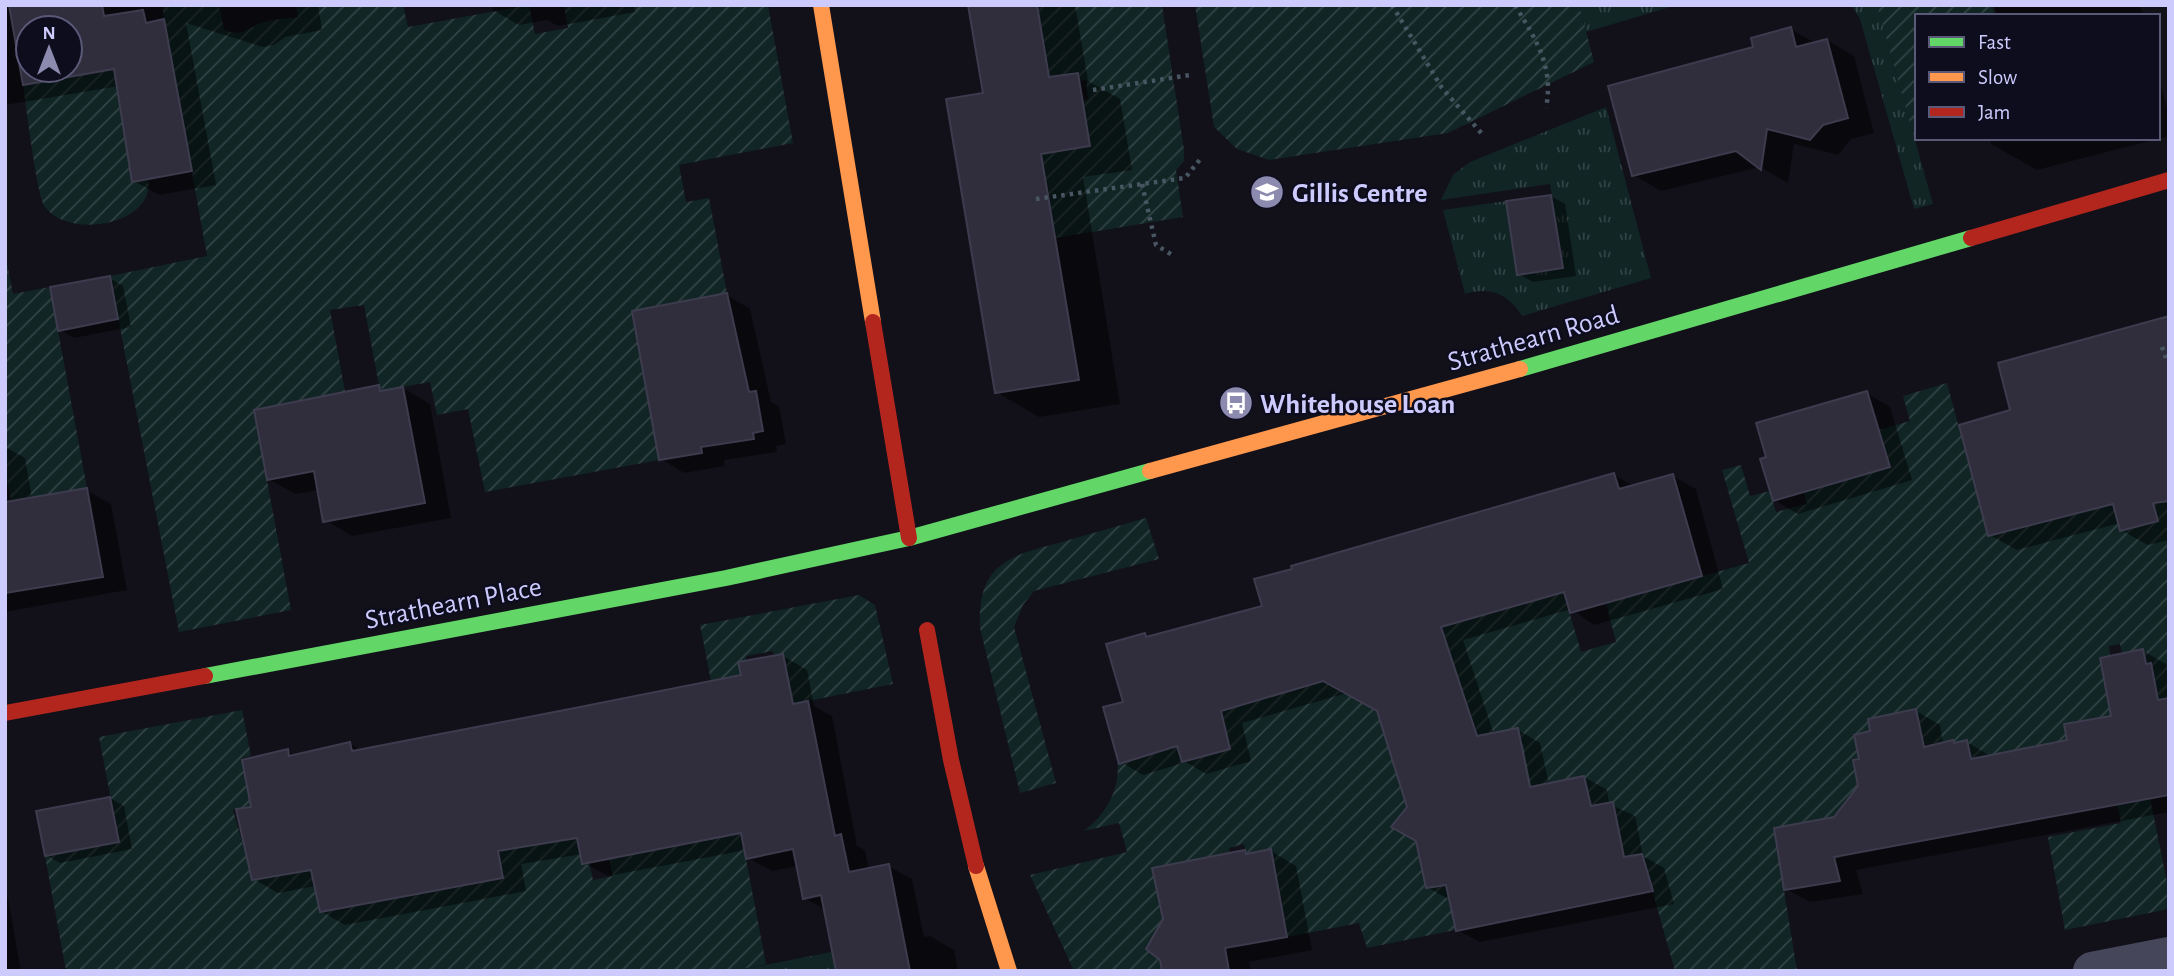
<svg xmlns="http://www.w3.org/2000/svg" width="2174" height="976" viewBox="0 0 2174 976" font-family="'Alegreya Sans',sans-serif">
<defs>
<pattern id="grass-tufts" width="24" height="20" patternUnits="userSpaceOnUse" patternTransform="scale(1.75)"><rect width="24" height="20" fill="#102524"/><path d="M3 7l-1-3M5 7V3M7 7l1-3M15 17l-1-3M17 17v-4M19 17l1-3" fill="none" stroke="#324345"/></pattern>
<pattern id="garden-furrows" width="10" height="10" patternUnits="userSpaceOnUse" patternTransform="scale(1.75)"><rect width="10" height="10" fill="#102524"/><path d="M-1 1l2-2M0 10L10 0M9 11l2-2" fill="none" stroke="#324345"/></pattern>
</defs>
<rect width="100%" height="100%" fill="#12111a"/>
<!-- grass -->
<path fill="url(#grass-tufts)" d="M1579,5H1677L1586,32Z
M1851,5H1877L1933,204L1914,209L1860,19Z
M1606,107L1651,278L1522,316C1509,294 1490,286 1465,294L1443,210L1506,201L1517,275L1563,268L1550,184L1441,200L1453,175L1470,162Z
M832,952L836,971H733Z"/>
<!-- garden -->
<path fill="url(#garden-furrows)" d="M162,5H219L224,30C241,36 244,31 259,24C270,19 286,19 298,17L296,5H403L408,27L529,5L535,34L568,28L564,6L567,5H768L793,143L679,165L686,202L709,198L727,293L632,311L659,460L485,492L468,409L437,415L430,382L380,391L364,305L330,310L346,397L254,410L291,610L179,632L110,276L207,256L180,106L121,117L132,182L148,179C156,225 69,240 45,207C37,197 26,105 23,85L171,60Z
M1037,5H1162L1184,150V161L1176,170L1183,217L1056,238L1050,206L1026,210L1017,158L1090,146L1083,100L1088,99L1086,80L1079,81L1077,73L1050,83Z
M1195,5H1579L1594,62L1448,133L1269,160L1237,149L1214,127Z
M1877,5H1992L1995,16H1917V136L1914,137Z
M5,253L13,294L50,287L87,488L11,501L5,470Z
M1947,383L1988,536L2095,439L2119,530L2158,521L2151,493L2169,461V698L2158,700L2151,664H2146L2143,649L2122,653L2120,644L2109,646L2110,655L2100,658L2114,732L2089,720L2064,724L2067,740L2055,816L2008,825L2000,783L1977,787L1967,741L1954,743L1953,740L1923,745L1868,719L1870,731L1854,735L1859,759L1853,760L1871,850L1834,859L1822,819L1774,828L1797,971H1675L1642,854L1624,857L1613,802L1591,806L1584,776L1530,787L1518,728L1477,736L1438,616L1470,593L1477,617L1562,587L1581,652L1616,642L1606,603L1749,563L1722,470L1741,465L1750,496L1770,491L1776,512L1807,504L1804,492L1890,467L1879,430L1910,421L1903,396Z
M1146,518L1159,559L1034,591L1023,605L1014,627L1056,783L1020,793L980,628C977,564 1008,556 1062,542C1090,534 1118,526 1146,518Z
M859,595L875,605L893,684L793,704L783,654L774,656L773,651L746,656V661L738,663L741,675L711,681L700,625Z
M1348,669L1338,689L1368,706L1467,739L1397,820L1400,832L1416,841L1426,888L1446,885L1455,930L1367,948L1359,923L1287,937L1271,850L1246,854L1244,844L1229,848L1230,857H1208L1166,865L1172,901L1160,903L1165,932L1155,933L1149,944L1151,953L1160,960L1162,971H1074L1030,875L1127,852L1119,823L1084,831C1111,810 1124,781 1115,748L1149,755L1177,746L1183,762L1229,749L1213,692L1264,698Z
M242,710L251,756L242,758L251,807L233,810L253,880L320,868L322,875L315,888L320,912L371,901L404,868L411,895L437,891L488,844L577,838L589,862L593,880L613,876L604,835L709,813L713,839L741,833L766,964L733,971H66L45,856L119,842L99,737Z
M2150,798L2169,892V909L2065,930L2048,837L2121,823L2117,804Z"/>
<!-- shadow -->
<path fill="#0007" fill-rule="evenodd" d="M5,5H318L322,30L285,37L274,45L263,47L186,23L216,185L159,195L134,181L119,86L5,105ZM28,28H70V70H28Z
M492,5H634L635,12L558,26L547,20L519,25L493,10Z
M965,5H1075L1088,81L1120,99L1132,170L1083,177L1120,404L1039,417L996,392L985,95L971,10Z
M1994,5H2140L2143,16H1997Z
M1790,29L1816,43L1827,40L1854,56L1874,133L1851,139L1838,155L1794,144L1788,183L1760,167L1661,191L1634,175L1755,48Z
M2158,75L2169,115V136L2037,170L1991,144L1990,138H2158Z
M1551,196L1565,204L1576,276L1533,282L1519,274Z
M109,278L123,286L131,327L74,338L60,330Z
M727,295L750,309L771,402L779,406L786,444L776,446L777,452L724,460L725,466L684,473L661,459Z
M2169,317V540L2148,545L2121,530L2120,523L2017,550L1990,535L2012,411Z
M379,387L386,391L403,388L430,404L451,518L352,536L325,520L319,490L295,494L268,479Z
M1867,393L1890,407L1912,480L1798,514L1774,500L1768,458Z
M5,447L25,458L32,499L86,490L111,504L127,590L5,612Z
M1614,475L1634,486L1673,476L1696,489L1723,589L1594,625L1571,609L1463,640L1494,735L1518,730L1540,743L1549,785L1584,777L1607,790L1609,804L1635,816L1643,856L1664,868L1674,904L1480,942L1457,930L1450,900L1427,887L1409,808L1379,711L1347,693L1242,723L1251,761L1206,774L1186,762L1143,775L1121,762L1125,703L1145,635L1150,638L1264,607ZM1520,744H1523L1533,795H1530Z
M2143,651L2166,664L2168,675L2169,812L1856,870L1863,894L1810,902L1786,889L1860,787L1861,760L1872,733L1916,711L1940,725L1943,744L1967,742L1990,756L2069,742L2113,717Z
M783,656L807,670L814,706L832,716L857,846L865,850L869,870L888,866L912,879L924,937L930,936L954,950L958,971H838L826,910L804,898L798,866L772,871L748,858L746,850L608,876L584,863L582,854L521,864L526,891L345,925L321,911L316,886L278,893L254,879V808L287,751L297,756L350,744L362,751L743,677Z
M110,798L124,806L132,849L60,863L46,855Z
M1271,851L1296,866L1312,950L1249,962L1251,971H1164L1245,852L1251,855Z
M5,897L8,898L21,971H5Z
M65,968L70,971H48Z"/>
<!-- building -->
<path fill="#302e3d" stroke="#3d3b4e" stroke-width="2" fill-rule="evenodd" d="M9,5H102L104,16L143,10L146,23L164,19L192,171L132,182L114,69L23,85ZM28,28H70V70H28Z
M968,5H1037L1049,77L1078,73L1090,146L1041,154L1079,380L995,393L946,99L983,93Z
M1791,27L1796,47L1827,39L1848,118L1823,125L1810,140L1767,129L1761,170L1736,151L1632,176L1608,86L1753,47L1751,38Z
M1551,195L1563,268L1517,275L1506,201Z
M110,276L118,319L58,331L50,287Z
M727,293L749,392L756,391L763,431L753,433L754,439L701,447L702,453L659,460L632,311Z
M2169,316V501L2153,503L2158,521L2120,531L2113,504L1988,536L1959,425L2010,410L1998,363Z
M379,385L380,391L403,387L425,503L323,522L314,471L267,480L254,410Z
M1867,391L1890,467L1773,501L1760,459L1766,457L1756,423Z
M1614,473L1619,489L1673,474L1702,576L1570,613L1564,592L1441,627L1477,736L1518,728L1530,787L1584,776L1591,806L1613,802L1624,857L1642,854L1653,891L1456,931L1446,885L1426,888L1416,841L1391,827L1407,807L1377,711L1323,681L1221,711L1230,749L1182,762L1177,746L1119,764L1103,707L1123,702L1106,644L1145,633L1146,637L1262,606L1254,579L1292,569L1291,566Z
M87,488L103,577L5,593V502Z
M2143,649L2146,664L2151,663L2158,700L2169,698V795L1834,857L1840,881L1784,890L1774,828L1834,817L1858,786L1853,760L1859,759L1854,735L1870,731L1868,719L1916,709L1924,747L1953,740L1954,743L1967,740L1971,759L2067,740L2064,724L2111,716L2100,658Z
M783,654L793,704L808,701L835,836L841,834L849,872L889,864L910,971H836L821,895L803,899L793,849L746,859L741,833L582,864L577,838L498,851L503,878L320,912L311,870L252,880L236,809L251,807L242,760L288,749L289,756L350,742L352,751L580,707L741,675L738,662Z
M110,797L119,842L45,856L36,811Z
M1271,849L1287,937L1225,948L1229,971H1162L1160,960L1146,949L1163,919L1152,868L1245,850L1246,854Z"/>
<g fill="none" stroke-linecap="round" stroke-linejoin="round">
<!-- path -->
<path stroke="#475661" stroke-width="4.5" stroke-dasharray="3.5 5" stroke-linecap="butt" d="M1392,5L1442,88L1483,135
M1515,5C1536,40 1554,66 1546,108
M1093,90L1190,75
M1142,184L1156,245L1174,256
M1036,199L1185,178L1202,157
M2162,347L2166,358"/>
<!-- street -->
<path stroke="#46465b" stroke-width="38" d="M2092,971L2169,956"/>
<!-- fast -->
<path stroke="#63d668" stroke-width="16" d="M1520,369L1971,238
M205,676L726,578L909,538L1150,471"/>
<!-- slow -->
<path stroke="#ff974d" stroke-width="16" d="M821,5L873,322
M1150,471L1520,369
M976,866L1009,971"/>
<!-- jam -->
<path stroke="#b3261e" stroke-width="16" d="M1971,238L2169,180
M873,322L909,538
M927,630L951,760L976,866
M5,713L205,676"/>
</g>
<!-- icons -->
<defs>
<g id="university-disc" transform="scale(1.75)"><circle r="9.5" fill="#8c8aae" stroke="#0e0d1e"/><path d="M0-5L7-2L0 1L-7-2ZM-4 1L0 2.5L4 1V4Q0 6-4 4Z" fill="#fff"/></g>
<g id="bus-disc" transform="scale(1.75)"><circle r="9.5" fill="#8c8aae" stroke="#0e0d1e"/><path d="M-5-6H5V4H4V6H2V4H-2V6H-4V4H-5ZM-3.5-4V0h7V-4ZM-3.5 1.2v1.5H-2V1.2ZM2 1.2v1.5H3.5V1.2Z" fill="#fff"/></g>
</defs>
<g fill-rule="evenodd">
<use href="#university-disc" x="1267" y="192"/>
<use href="#bus-disc" x="1236" y="403"/>
</g>
<g text-anchor="middle" stroke-width="5" stroke-linejoin="round" paint-order="stroke">
<!-- poi labels -->
<g font-size="28" font-weight="bold" fill="#cdcbfe" stroke="#0e0d1e" text-anchor="start">
<text x="1292" y="202">Gillis Centre</text>
<text x="1260" y="413">Whitehouse Loan</text>
</g>
<!-- street labels -->
<g font-size="28" fill="#cdcbfe" stroke="#0e0d1e">
<text transform="translate(1533 337) rotate(-16)" y="10">Strathearn Road</text>
<text transform="translate(453 602) rotate(-11)" y="10">Strathearn Place</text>
</g>
</g>
<!-- border -->
<rect width="2174" height="976" fill="none" stroke="#cdcbfe" stroke-width="14"/>
<!-- legend -->
<rect x="1915" y="14" width="245" height="126" fill="#0e0d1e" stroke="#5a5978" stroke-width="2"/>
<rect x="1929" y="37" width="35" height="10" fill="#63d668" stroke="#5a5978" stroke-width="2"/>
<text x="1978" y="49" font-size="21" fill="#cdcbfe">Fast</text>
<rect x="1929" y="72" width="35" height="10" fill="#ff974d" stroke="#5a5978" stroke-width="2"/>
<text x="1978" y="84" font-size="21" fill="#cdcbfe">Slow</text>
<rect x="1929" y="107" width="35" height="10" fill="#b3261e" stroke="#5a5978" stroke-width="2"/>
<text x="1978" y="119" font-size="21" fill="#cdcbfe">Jam</text>
<!-- north arrow -->
<g transform="translate(49 49)"><circle r="33" fill="#0e0d1e" stroke="#5a5978" stroke-width="2"/>
<path d="M0-5L12 26L0 18L-12 26Z" fill="#8c8aae"/>
<text y="-10" font-size="19" font-weight="bold" text-anchor="middle" fill="#cdcbfe">N</text>
</g>
</svg>
